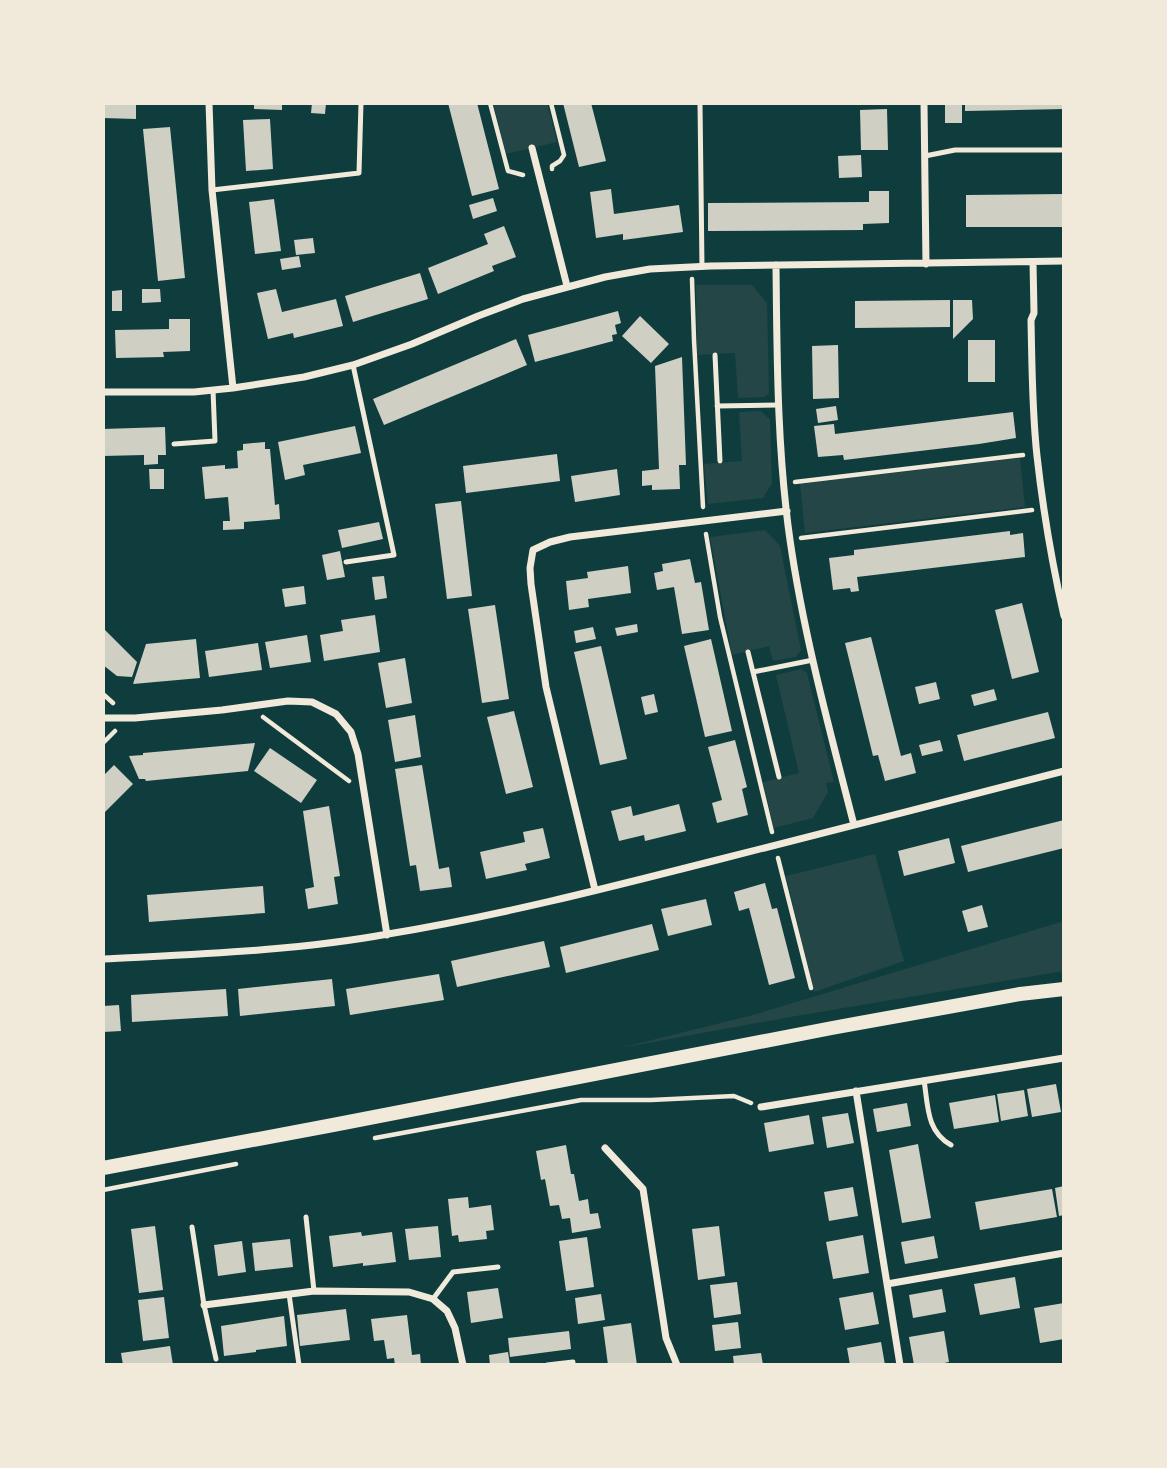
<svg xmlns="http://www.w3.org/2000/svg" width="1167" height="1468" viewBox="0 0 1167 1468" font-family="Lato,sans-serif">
<rect width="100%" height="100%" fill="#0f3d3e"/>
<!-- green -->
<path fill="#244646" d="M493,103H547L557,142L506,154Z
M696,285H752L767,303L769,393L765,397L738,398L735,353L697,355Z
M761,411L770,420L772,483L763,498L708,504L704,464L742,461L739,412Z
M1020,458L1025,507L805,533L800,484Z
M765,530L780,546L801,650L796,657L773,661L769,646L732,655L710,537Z
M801,669L807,673L834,782L826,783L828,792L813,818L774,828L763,782L799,773L776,675Z
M875,854L904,961L814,992L786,876Z
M1064,921V971L796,1016L620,1048L753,1015Z"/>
<!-- building -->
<path fill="#cfcfc3" d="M103,103H136V119L103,118Z
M254,103H282V110L254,109Z
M312,103H326L325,114L311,113Z
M448,103H477L499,189L472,196Z
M563,103H591L606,161L579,167Z
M945,103H962V123H945Z
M965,103H1064V109L965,111Z
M887,109L888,150H861L860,110Z
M270,119L273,169L246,171L243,120Z
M170,127L185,278L158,281L143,129Z
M861,155L862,177L839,178L838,156Z
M611,189L614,214L679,205L683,232L623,240V234L596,238L590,192Z
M869,191H889V223L863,224V230L708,231V203L869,202Z
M1064,194V227H966V195Z
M493,198L497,211L473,219L469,205Z
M274,199L281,251L255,254L249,202Z
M504,226L516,257L492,266L494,271L438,294L428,268L488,244L484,234Z
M313,238L315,253L296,255L294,240Z
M299,256L301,267L282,270L280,259Z
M420,273L428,299L353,322L345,296Z
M142,289H160L161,302L142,303Z
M276,289L282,312L336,299L343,326L294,338L293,333L268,339L257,293Z
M122,290V311H112V291Z
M950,300V327L855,328V301Z
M953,300H972L973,319L953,339Z
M618,311L621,323L615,325L617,334L612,335L613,341L535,362L528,335Z
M640,316L669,344L651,363L622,336Z
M169,319H190V351L163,352L164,357L116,358L115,330L169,329Z
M516,339L527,365L384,425L373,399Z
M968,340H995V382H968Z
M838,345L839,398L813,399L812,346Z
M682,357L686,465H679L680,489L652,490V485L642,486V471L659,469L655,366Z
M836,406L838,420L818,423L816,409Z
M1013,412L1016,438L979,444L844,460L843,455L818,457L814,426L834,424L835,434Z
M355,426L361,453L303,465L305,475L285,480L278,442Z
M165,427L166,455H158V464L144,465V455L103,456V429Z
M265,442V449H270L275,505L279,504L280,519L244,522V529L223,530V521H230L228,497L205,499L202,467L225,465V469L238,468L237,451L243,450V444Z
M557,454L560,481L466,493L463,466Z
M149,469H164V489H150Z
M617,469L620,495L575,502L571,476Z
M461,501L472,596L447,599L435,504Z
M379,522L383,539L342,548L338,530Z
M1010,531V535L1023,533L1025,557L857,577L859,591L851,592L850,588L833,590L829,558L854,555V550Z
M340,551L345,577L327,580L322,555Z
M690,559L695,583L701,582L709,630L682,634L674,587L657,590L654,573L663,571L662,564Z
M628,566L631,593L588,599L589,607L569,610L566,581L588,578L587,572Z
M384,576L387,598L375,600L372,577Z
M304,586L306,604L285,607L282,589Z
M1022,603L1039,672L1012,679L995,610Z
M495,605L509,699L482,703L468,609Z
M375,615L380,652L324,661L320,635L343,631L341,620Z
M637,624L638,632L617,636L615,628Z
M593,627L596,639L576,643L574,631Z
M103,628L137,662L132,677L117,676L103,665Z
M307,635L311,662L270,668L265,642Z
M871,637L901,756L911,753L916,773L885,781L878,755L873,756L845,643Z
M196,639L200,678L133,684L146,644Z
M711,639L732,731L705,737L684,646Z
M258,643L262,670L209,677L205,651Z
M601,646L627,759L600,765L574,652Z
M405,658L412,703L386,708L378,663Z
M936,682L940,699L919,704L915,687Z
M994,689L997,700L974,706L971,695Z
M654,694L658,712L645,715L641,697Z
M514,711L533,787L506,794L487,717Z
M1048,712L1055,738L964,761L957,735Z
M415,715L421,757L395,762L388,720Z
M735,740L747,787L742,789L748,815L717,823L712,803L722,800L708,747Z
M940,740L943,751L922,756L919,745Z
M255,743L248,771L146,781L145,779H139L129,756L143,755V753Z
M270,748L317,780L301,803L254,771Z
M114,765L133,784L103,814V776Z
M422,765L439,869L449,867L452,887L420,891L416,865L410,866L395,769Z
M679,804L686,831L645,841L644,835L619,841L611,811L631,806L633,816Z
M329,806L340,876L334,877L338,904L308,909L305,889L314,887L303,811Z
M1064,820V848L968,872L961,846Z
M543,828L550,858L525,864L527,870L486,879L480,852L525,842L523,832Z
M949,838L955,863L904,876L898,851Z
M765,883L772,909L777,908L795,978L769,985L749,908L739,911L734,892Z
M263,886L265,913L149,922L147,895Z
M706,899L712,925L668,936L661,909Z
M982,905L988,927L968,932L962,911Z
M652,924L659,950L566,973L560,947Z
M544,941L550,967L457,987L451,961Z
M439,974L444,1000L350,1015L346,989Z
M332,979L335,1006L240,1016L238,989Z
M226,989L228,1016L132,1022L131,995Z
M119,1005L121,1031L103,1032V1006Z
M1056,1084L1061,1112L1032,1117L1027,1089Z
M1024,1090L1028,1116L1001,1121L997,1094Z
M995,1095L999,1122L954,1129L949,1103Z
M907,1103L911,1126L877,1132L873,1109Z
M848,1113L854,1143L827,1148L822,1117Z
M809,1115L814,1144L769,1152L764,1123Z
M918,1144L931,1218L902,1223L889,1150Z
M566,1145L571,1174H574L579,1201L588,1199L590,1214L598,1213L601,1228L572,1233L570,1218L562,1219L559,1205L550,1206L545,1179L541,1180L536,1151Z
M1064,1186V1215L1059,1216L1055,1188Z
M853,1187L858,1216L829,1221L824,1192Z
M1052,1189L1057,1217L980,1230L975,1202Z
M468,1197L469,1208L491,1205L494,1230L486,1231L487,1239L459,1242L458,1235L452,1236L448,1199Z
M155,1226L163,1290L139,1293L131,1229Z
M438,1226L441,1257L409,1260L405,1229Z
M719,1226L725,1276L698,1280L692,1229Z
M361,1232L362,1236L392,1232L396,1262L363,1266V1263L333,1267L329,1236Z
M863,1235L869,1273L833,1279L826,1242Z
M934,1236L938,1258L905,1264L901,1242Z
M587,1237L594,1287L566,1291L559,1241Z
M290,1239L293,1267L255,1271L252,1243Z
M242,1241L246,1272L218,1276L214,1245Z
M1015,1277L1020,1308L980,1315L974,1284Z
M737,1282L741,1314L714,1318L710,1285Z
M498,1288L503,1318L471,1323L467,1292Z
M942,1289L946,1312L913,1318L909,1295Z
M873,1292L879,1324L845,1330L839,1298Z
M601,1294L605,1320L578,1324L575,1298Z
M164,1297L169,1338L143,1341L138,1300Z
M1064,1303V1339L1040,1343L1034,1308Z
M346,1309L350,1340L300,1346L297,1315Z
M407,1315L412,1355L420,1354L421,1365H395L394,1358L387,1359L384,1340L374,1341L371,1319Z
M284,1316L287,1346L256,1350V1352L224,1356L221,1326Z
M738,1322L741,1348L715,1351L712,1325Z
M631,1323L637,1365H608L603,1327Z
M569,1331L571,1349L510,1357L508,1338Z
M944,1331L949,1362L935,1365H914L909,1337Z
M881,1342L885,1365H850L847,1348Z
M170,1346L173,1365H123L121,1353Z
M508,1352L510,1365H490L489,1355Z
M761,1353L763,1365H734L733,1356Z"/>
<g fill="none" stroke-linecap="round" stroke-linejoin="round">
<!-- path -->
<path stroke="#f1e9da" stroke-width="4.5" d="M490,103L508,171L523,175
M551,103L564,155L560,161L552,166V169
M692,279L694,340L703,507
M795,482L1023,455
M706,534L720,617L772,832
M801,538L1032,510
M103,694L113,703
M263,717L349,781
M103,743L115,731
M778,858L811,988
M375,1138L581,1100H651L734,1096L751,1103
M103,1190L236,1164"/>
<!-- service -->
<path stroke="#f1e9da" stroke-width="5" d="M700,103L702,267
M925,156L955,150H1064
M212,190L359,173L361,103
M715,355L720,461
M717,406L778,405
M174,444L215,441L213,390
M346,562L394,555L353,365
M748,652L779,777
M753,672L813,660
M924,1080C928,1105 926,1131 951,1145
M306,1217L314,1291
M192,1227L204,1305L216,1359
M289,1294L299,1365
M433,1299L453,1272L498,1267
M547,1365L573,1362"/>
<!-- minor -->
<path stroke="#f1e9da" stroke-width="7" d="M209,103L212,190L233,388
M924,103L926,264
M532,148L567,286
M1033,262L1034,313L1031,320C1032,365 1032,411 1037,456C1043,510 1052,563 1064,616
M776,265C777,357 777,449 790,540C804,637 830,731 854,825
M103,392H194L233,388L304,377L353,365L412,344L478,316L523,299L605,277L650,269L711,266L1064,261
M103,718H135L222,710L288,701L312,702L336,714L351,732L358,754L387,935
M595,890L546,687L531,584L530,568L533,550L550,542L570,537L787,511
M103,959C198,954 295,951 388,934C497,916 603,889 709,862C827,832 946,802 1064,771
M856,1091L900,1365
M761,1107L1064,1058
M605,1148L643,1189L666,1338L677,1365
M887,1284L1064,1253
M204,1305L314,1291L409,1292L433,1299L447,1311L455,1328L463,1365"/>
<!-- secondary -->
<path stroke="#f1e9da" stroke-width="14" d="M103,1168L333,1125L832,1028L1020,994L1064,989"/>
</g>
<!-- border -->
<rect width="1167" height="1468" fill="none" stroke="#f1e9da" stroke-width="210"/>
</svg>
